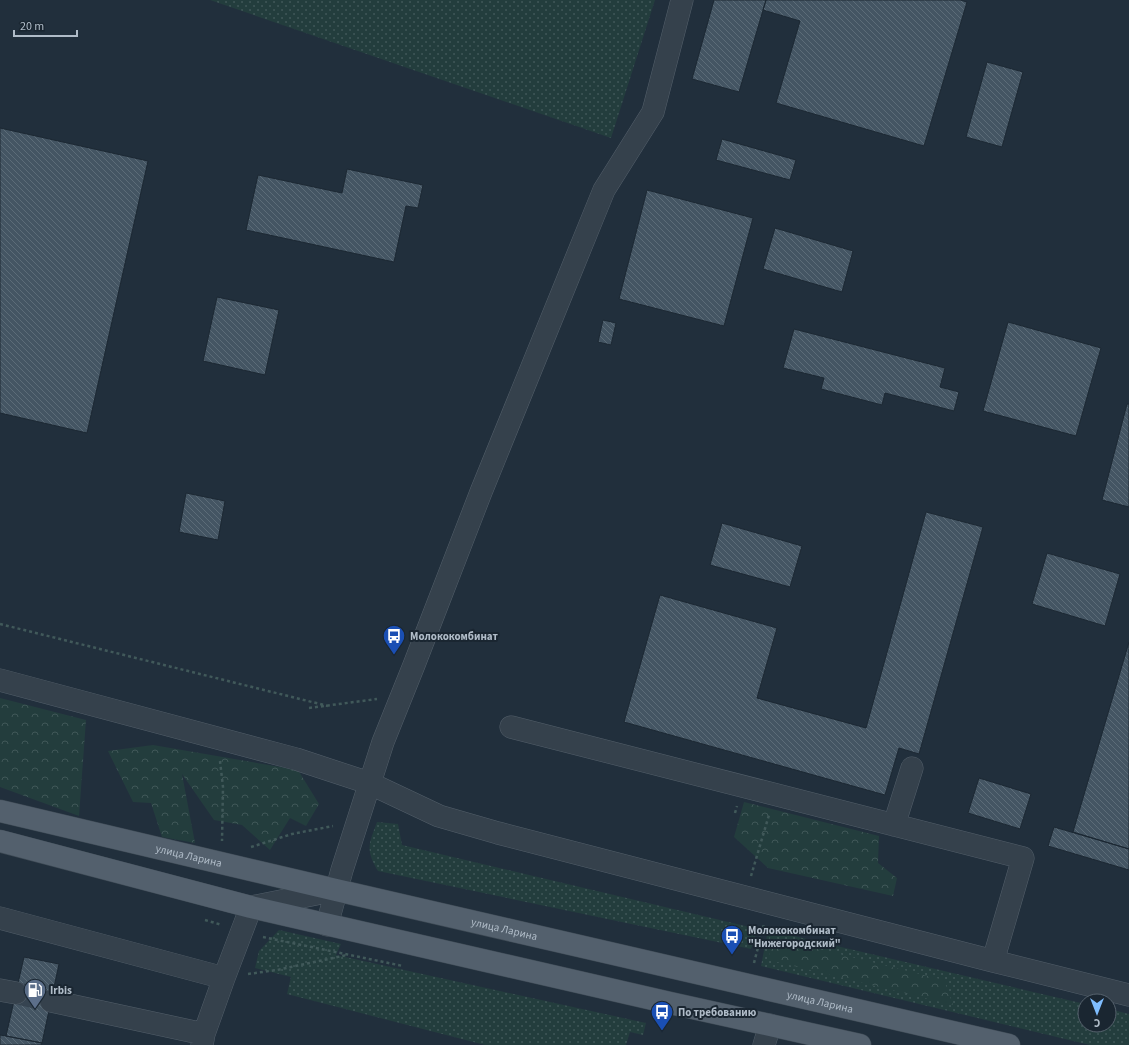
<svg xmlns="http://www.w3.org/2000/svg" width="1129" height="1045" viewBox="0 0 1129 1045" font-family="'Source Sans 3',sans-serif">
<defs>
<pattern id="green-dots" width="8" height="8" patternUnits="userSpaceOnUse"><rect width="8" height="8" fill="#233d3d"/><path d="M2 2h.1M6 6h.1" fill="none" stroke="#405758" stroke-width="1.8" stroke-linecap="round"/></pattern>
<pattern id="forest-crowns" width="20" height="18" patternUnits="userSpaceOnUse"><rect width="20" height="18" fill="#233d3d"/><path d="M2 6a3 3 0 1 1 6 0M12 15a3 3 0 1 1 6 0" fill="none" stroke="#405758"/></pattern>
<pattern id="building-back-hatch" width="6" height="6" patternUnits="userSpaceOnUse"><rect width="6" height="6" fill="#445563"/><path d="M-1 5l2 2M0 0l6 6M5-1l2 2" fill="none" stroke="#5c6c78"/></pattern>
</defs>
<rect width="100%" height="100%" fill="#212f3c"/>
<!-- green -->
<path fill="url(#green-dots)" d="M210,0H655L611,138Z
M377,822L398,824L402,845L758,929L751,949L378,871C365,849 369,844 377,822Z
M279,930L341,944L336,955L646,1023L643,1035L630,1032L626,1045H485L287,994L291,977L255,968L259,951Z
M768,930L1085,1004V1025H1109V1009L1129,1014V1045H1090L761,966Z"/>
<!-- forest -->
<path fill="url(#forest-crowns)" d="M0,698L86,720L79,816L0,787Z
M153,745L298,770L319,804L306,826L290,818L270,850L242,825L214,820L182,774L195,843L162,837L151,803L133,802L108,751Z
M744,802L879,836L878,863L897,878L893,896L768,868L734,837Z
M770,937L944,980L953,1005L769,960Z"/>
<!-- building -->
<path fill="url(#building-back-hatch)" stroke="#1c2833" d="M714,0H766L739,92L692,79Z
M766,0H960L967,2L924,146L776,103L800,21L763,10Z
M987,62L1023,72L1002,147L966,137Z
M0,128L148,161L87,433L0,413Z
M722,139L796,160L790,180L716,160Z
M347,169L423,185L418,208L406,206L394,262L246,230L258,175L342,193Z
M647,190L753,218L724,326L619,299Z
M775,228L853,251L842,292L763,269Z
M217,297L279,310L265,375L203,361Z
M603,320L616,323L611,345L598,342Z
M1008,322L1101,348L1076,436L983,411Z
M794,329L945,368L940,387L959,392L954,411L885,393L882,405L821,389L824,378L783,368Z
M1127,404H1129V507L1102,500Z
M186,493L225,501L218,540L179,532Z
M926,512L983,527L919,754L899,748L885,795L624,722L660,595L777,628L757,698L866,728Z
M722,523L802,546L790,587L710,565Z
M1047,553L1120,574L1105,626L1032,604Z
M1129,642V849L1073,832Z
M979,778L1031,794L1020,829L968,813Z
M1054,827L1129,849V870L1048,846Z
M24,957L59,964L42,1043L6,1036Z
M0,1035L6,1036L42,1043L41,1045H0Z"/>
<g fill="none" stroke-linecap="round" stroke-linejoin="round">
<!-- minor-tunnel -->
<path stroke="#364451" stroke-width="22" stroke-dasharray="22 11" stroke-linecap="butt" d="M16,993L51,1001"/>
<!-- minor casing -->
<g stroke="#535f6a" stroke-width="23">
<path id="minor" d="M0,680L296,759L369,783L439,816L498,833L993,961L1129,995
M511,727L1023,858L993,961
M894,825L912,768
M0,918L224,978
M327,925L342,870L383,742L414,665L481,492L604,190L653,112L682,0
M0,990L16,993
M51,1001L204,1034
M202,1045L204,1034L224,978L251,907L336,890
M764,1045L770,1025"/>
</g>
<!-- major casing -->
<g stroke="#3e4a55" stroke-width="23">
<g id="major">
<path id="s1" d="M0,811L336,890L1009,1045"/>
<path d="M0,841L251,907L670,1003L860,1045"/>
</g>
</g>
<!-- path -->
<path stroke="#41595a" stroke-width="2.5" stroke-dasharray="3 3" stroke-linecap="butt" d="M0,624L328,706
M309,708L377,699
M220,761L223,787L222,841
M735,813L737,806
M251,847L292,834L333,826
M751,876L769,815
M205,920L222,925
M263,937L403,966
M754,963L764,924
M248,974L277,970L347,955"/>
<!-- minor -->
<use href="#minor" stroke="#35414c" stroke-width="22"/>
<!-- major -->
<use href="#major" stroke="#53606d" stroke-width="22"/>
</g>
<!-- icons -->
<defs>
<g id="bus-pin" transform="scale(1.15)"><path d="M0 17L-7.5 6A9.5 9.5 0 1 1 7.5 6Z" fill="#1a4fb4" stroke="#1a2631"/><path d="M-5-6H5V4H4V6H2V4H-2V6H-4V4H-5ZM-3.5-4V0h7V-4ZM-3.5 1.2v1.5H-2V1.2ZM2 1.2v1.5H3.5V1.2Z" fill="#fff"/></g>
<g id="fuel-pin" transform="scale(1.15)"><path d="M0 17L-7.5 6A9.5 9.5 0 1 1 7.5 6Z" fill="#5c6f8a" stroke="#1a2631"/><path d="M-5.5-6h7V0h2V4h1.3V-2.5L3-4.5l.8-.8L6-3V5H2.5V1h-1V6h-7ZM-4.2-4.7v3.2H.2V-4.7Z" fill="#fff"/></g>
</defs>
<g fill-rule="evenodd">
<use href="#bus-pin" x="394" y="636"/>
<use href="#bus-pin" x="732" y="936"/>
<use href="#fuel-pin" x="35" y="990"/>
<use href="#bus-pin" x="662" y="1012"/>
</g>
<g text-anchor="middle" stroke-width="4" stroke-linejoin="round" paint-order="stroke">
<!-- poi labels -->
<g font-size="11" font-weight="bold" fill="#b0bcc8" stroke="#1a2631" text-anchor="start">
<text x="410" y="640">Молококомбинат</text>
<text x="748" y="934">Молококомбинат<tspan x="748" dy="13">"Нижегородский"</tspan></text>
<text x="50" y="994">Irbis</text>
<text x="678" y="1016">По требованию</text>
</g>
<!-- street labels -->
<g font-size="11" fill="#b0bcc8" stroke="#1a2631">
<text dy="4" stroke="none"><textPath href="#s1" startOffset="194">улица Ларина</textPath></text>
<text dy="4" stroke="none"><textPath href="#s1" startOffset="518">улица Ларина</textPath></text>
<text dy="4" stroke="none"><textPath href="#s1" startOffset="842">улица Ларина</textPath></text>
</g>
</g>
<!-- north arrow -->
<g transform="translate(1097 1013) rotate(180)"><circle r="19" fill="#1a2631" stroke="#56626d"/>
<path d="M0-3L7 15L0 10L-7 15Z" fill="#7fbdfe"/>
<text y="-6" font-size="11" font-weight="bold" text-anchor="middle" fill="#b0bcc8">С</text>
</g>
<!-- scale -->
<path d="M14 30v6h63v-6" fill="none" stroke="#b0bcc8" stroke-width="2"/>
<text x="20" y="30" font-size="12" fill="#b0bcc8" stroke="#1a2631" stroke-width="3" paint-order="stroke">20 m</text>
</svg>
